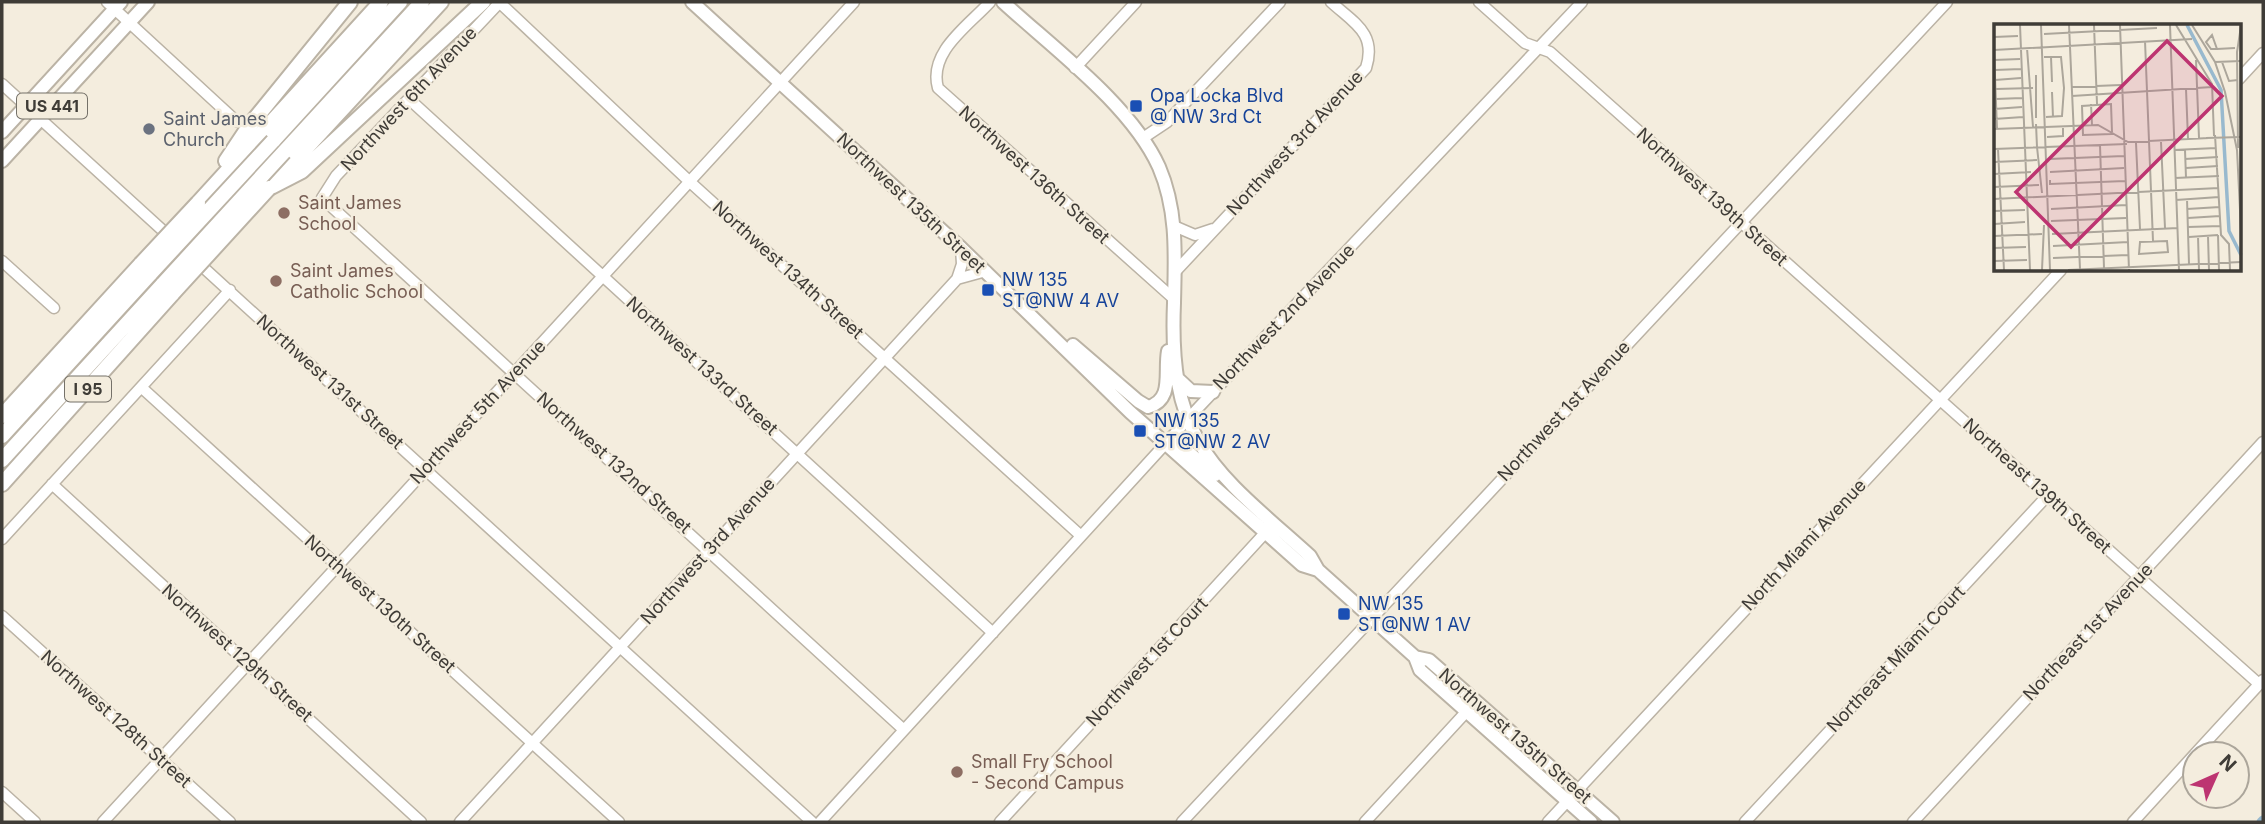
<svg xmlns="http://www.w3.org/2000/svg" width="2265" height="824" viewBox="0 0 2265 824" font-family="Inter,sans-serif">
<rect width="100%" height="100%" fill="#f4edde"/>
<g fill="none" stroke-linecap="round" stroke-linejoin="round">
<!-- canal -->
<path stroke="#98b9ce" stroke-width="9" d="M2261,822L2263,820"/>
<!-- minor casing -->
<g stroke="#bbb3a5" stroke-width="13">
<path id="minor" d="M107,2L236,121
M499,2L690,182L1080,535
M500,2L336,176L322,198L904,730
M990,2C968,26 928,52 938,88L1174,299
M1479,2L1525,43L1550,52L2259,684
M1075,68L1136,2
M2239,79L2263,53
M2,84L812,822
M409,99L993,633
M1143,138L1167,122L1280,2
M1174,226L1195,235L1213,229
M2,261L54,308
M1174,273L1366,68C1377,33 1354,23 1331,2
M957,279L962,264L961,248
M141,387L619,822
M52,484L421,822
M2,539L230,290
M2,616L230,822
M2195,754L2263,680
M2,792L35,822
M103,822L854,2
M460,822L957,279L986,271
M820,822L1199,407L1582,2
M1000,822L1265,533
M1182,822L1947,2
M1365,822L1467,711
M1548,822L2061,270
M1745,822L2048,495
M1913,822L2263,442
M2133,822L2195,754"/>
</g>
<!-- major casing -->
<g stroke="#bbb3a5" stroke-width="16">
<path id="major" d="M692,2L961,248L1130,412L1302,565L1318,570
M1003,2C1053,48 1131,105 1159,167C1178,211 1175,257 1174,303C1168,443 1214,470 1310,556L1318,570L1415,657L1420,670L1591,822
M2,132L121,2
M2,161L148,2
M1073,345L1138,401L1148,407C1174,400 1164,372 1168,351
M1177,378L1191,391L1213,392
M1172,438L1215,475
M1415,657L1429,660L1613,822"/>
</g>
<!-- highway casing -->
<g stroke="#bbb3a5" stroke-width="18">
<path id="highway" d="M273,141L400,2
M284,152L422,2
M226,161L250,125L350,2
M275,182L441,2
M269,188L302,171L483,2
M198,203L381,2
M2,416L141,264
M2,436L151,273
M2,460L163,284
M2,484L173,293"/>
</g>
<!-- minor -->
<use href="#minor" stroke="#fff" stroke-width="10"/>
<!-- major -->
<use href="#major" stroke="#fff" stroke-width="12"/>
<!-- highway -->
<use href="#highway" stroke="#fff" stroke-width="14"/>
<!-- highway-bridge casing -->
<g stroke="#bbb3a5" stroke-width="18" stroke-linecap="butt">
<path id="highway-bridge" d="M141,264L198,203
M151,273L273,141
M163,284L284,152
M173,293L269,188"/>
</g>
<!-- highway-bridge -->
<use href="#highway-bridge" stroke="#fff" stroke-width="14"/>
</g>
<!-- markers -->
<g fill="#1a4fb4" stroke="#f4edde" stroke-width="2.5">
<rect x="1129" y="99" width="14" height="14" rx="3.5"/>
<rect x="981" y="283" width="14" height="14" rx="3.5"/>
<rect x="1133" y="424" width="14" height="14" rx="3.5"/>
<rect x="1337" y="607" width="14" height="14" rx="3.5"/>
</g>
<circle fill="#6b7280" stroke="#f4edde" stroke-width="2.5" cx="149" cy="129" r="7"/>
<g fill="#8d6e63" stroke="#f4edde" stroke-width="2.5">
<circle cx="284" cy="213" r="7"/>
<circle cx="276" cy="281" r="7"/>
<circle cx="957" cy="772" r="7"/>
</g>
<g text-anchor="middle" stroke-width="5" stroke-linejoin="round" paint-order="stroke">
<!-- shield labels -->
<g fill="#f4edde" stroke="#757169" stroke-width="2">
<rect x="17" y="93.5" width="70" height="25" rx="5"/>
<rect x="65" y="376.5" width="46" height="25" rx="5"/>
</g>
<g font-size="16" font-weight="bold" fill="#3f3c37">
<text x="52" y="112">US 441</text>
<text x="88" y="395">I 95</text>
</g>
<!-- transit labels -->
<g font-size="18" fill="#164399" stroke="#f4edde" text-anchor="start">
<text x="1150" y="102">Opa Locka Blvd<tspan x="1150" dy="21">@ NW 3rd Ct</tspan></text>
<text x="1002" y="286">NW 135<tspan x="1002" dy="21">ST@NW 4 AV</tspan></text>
<text x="1154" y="427">NW 135<tspan x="1154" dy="21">ST@NW 2 AV</tspan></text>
<text x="1358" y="610">NW 135<tspan x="1358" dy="21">ST@NW 1 AV</tspan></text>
</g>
<!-- street labels -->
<g font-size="18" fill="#3f3c37" stroke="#f4edde">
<text transform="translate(409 99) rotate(-47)" y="6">Northwest 6th Avenue</text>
<text transform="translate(1295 143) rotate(-47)" y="6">Northwest 3rd Avenue</text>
<text transform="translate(1034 175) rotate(42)" y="6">Northwest 136th Street</text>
<text transform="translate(1712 197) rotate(42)" y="6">Northwest 139th Street</text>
<text transform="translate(911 203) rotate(43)" y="6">Northwest 135th Street</text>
<text transform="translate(788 270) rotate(42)" y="6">Northwest 134th Street</text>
<text transform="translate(1284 317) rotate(-46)" y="6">Northwest 2nd Avenue</text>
<text transform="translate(702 366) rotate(42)" y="6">Northwest 133rd Street</text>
<text transform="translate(330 382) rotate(42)" y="6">Northwest 131st Street</text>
<text transform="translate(1564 411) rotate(-47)" y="6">Northwest 1st Avenue</text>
<text transform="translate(478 412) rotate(-47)" y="6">Northwest 5th Avenue</text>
<text transform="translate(614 463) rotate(42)" y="6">Northwest 132nd Street</text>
<text transform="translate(2037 486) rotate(42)" y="6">Northeast 139th Street</text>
<text transform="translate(1804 545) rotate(-47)" y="6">North Miami Avenue</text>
<text transform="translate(708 551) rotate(-48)" y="6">Northwest 3rd Avenue</text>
<text transform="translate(380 604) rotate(42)" y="6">Northwest 130th Street</text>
<text transform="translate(2088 632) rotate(-47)" y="6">Northeast 1st Avenue</text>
<text transform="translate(237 653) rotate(42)" y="6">Northwest 129th Street</text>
<text transform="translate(1896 659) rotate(-47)" y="6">Northeast Miami Court</text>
<text transform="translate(1147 662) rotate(-47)" y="6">Northwest 1st Court</text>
<text transform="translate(116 719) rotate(42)" y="6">Northwest 128th Street</text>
<text transform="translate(1515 736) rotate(41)" y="6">Northwest 135th Street</text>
</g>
<!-- worship labels -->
<g font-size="18" fill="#5b616d" stroke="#f4edde" text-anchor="start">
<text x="163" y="125">Saint James<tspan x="163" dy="21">Church</tspan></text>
</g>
<!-- education labels -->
<g font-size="18" fill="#785e54" stroke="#f4edde" text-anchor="start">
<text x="298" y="209">Saint James<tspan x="298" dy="21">School</tspan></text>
<text x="290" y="277">Saint James<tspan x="290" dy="21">Catholic School</tspan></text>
<text x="971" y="768">Small Fry School<tspan x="971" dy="21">- Second Campus</tspan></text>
</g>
</g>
<!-- overview -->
<g transform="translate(1994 24)">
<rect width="247" height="247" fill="#f4edde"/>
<path fill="none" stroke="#98b9ce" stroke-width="3.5" d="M193,1L227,66L235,207L247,231"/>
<path fill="none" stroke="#aca69b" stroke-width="2" d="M26,1L36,246M47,1L56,246M75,1L86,245M100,1L103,80M126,1L135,246M176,1L185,246M182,1L218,60L220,112M198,1L221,38L231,68L243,126L247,206M50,10L163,4M0,13L24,12M151,17L159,217M33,24L39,103M223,25L218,11L212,18L217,25H223L241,24M0,26L198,15M0,27L3,105M50,33H67L70,64L68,92L52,93M57,33L58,58M0,36L26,35M202,36L205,114M221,38L247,37M228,38L235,57L244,56M1,46L27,45M1,56L27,54M77,63L127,61M2,65L39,64M192,65L194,115M58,68L59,93M78,72L218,63M2,75L28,74M97,80L98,101M0,85L28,83M42,94V51M0,95L29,93M42,100L43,123M0,105L104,101L134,118L215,114M118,110L89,111L88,82L117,80L118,108M221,111L227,211L235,220L236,246M53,113L69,112V102M212,114L247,113M167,118L171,204M142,119L146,205M106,121L110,244M43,123L48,169M244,124L243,28L247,2M0,125L133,120M4,125L10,246M180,126L222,124M191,126L192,154M55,135L130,132M191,135L224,133M0,138L43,136M192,144L224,142M56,148L130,144M0,150L37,148M181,154L225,152M56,156V160L131,157M0,163L45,161M0,175L225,164M193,175L195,240M182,176L225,173M57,185L132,181M193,185L226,183M0,187L31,186M194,194L226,192M57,197L132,194M0,200L31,198M194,203L227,202M58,210L184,204M224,211L225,246M0,212L48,210M204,212L205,246M214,212L215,246M195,213L224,211M173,217L174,228L145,230L146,218ZM59,222L134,218M0,224L32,223M59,234L134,231M0,237L33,236M48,246L50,201M74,246L247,238"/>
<path fill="#bd3471" fill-opacity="0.15" stroke="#bd3471" stroke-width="3.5" d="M173,17L228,72L77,223L22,168Z"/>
<rect width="247" height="247" fill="none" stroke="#3f3c37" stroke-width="3.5"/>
</g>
<!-- border -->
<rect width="2265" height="824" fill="none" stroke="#3f3c37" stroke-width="7"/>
<!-- north arrow -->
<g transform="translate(2216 775) rotate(45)"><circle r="33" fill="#f4edde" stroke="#aca69b" stroke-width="2"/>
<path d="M0-5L12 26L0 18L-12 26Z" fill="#bd3471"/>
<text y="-10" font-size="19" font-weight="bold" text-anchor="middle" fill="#3f3c37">N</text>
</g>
</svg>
